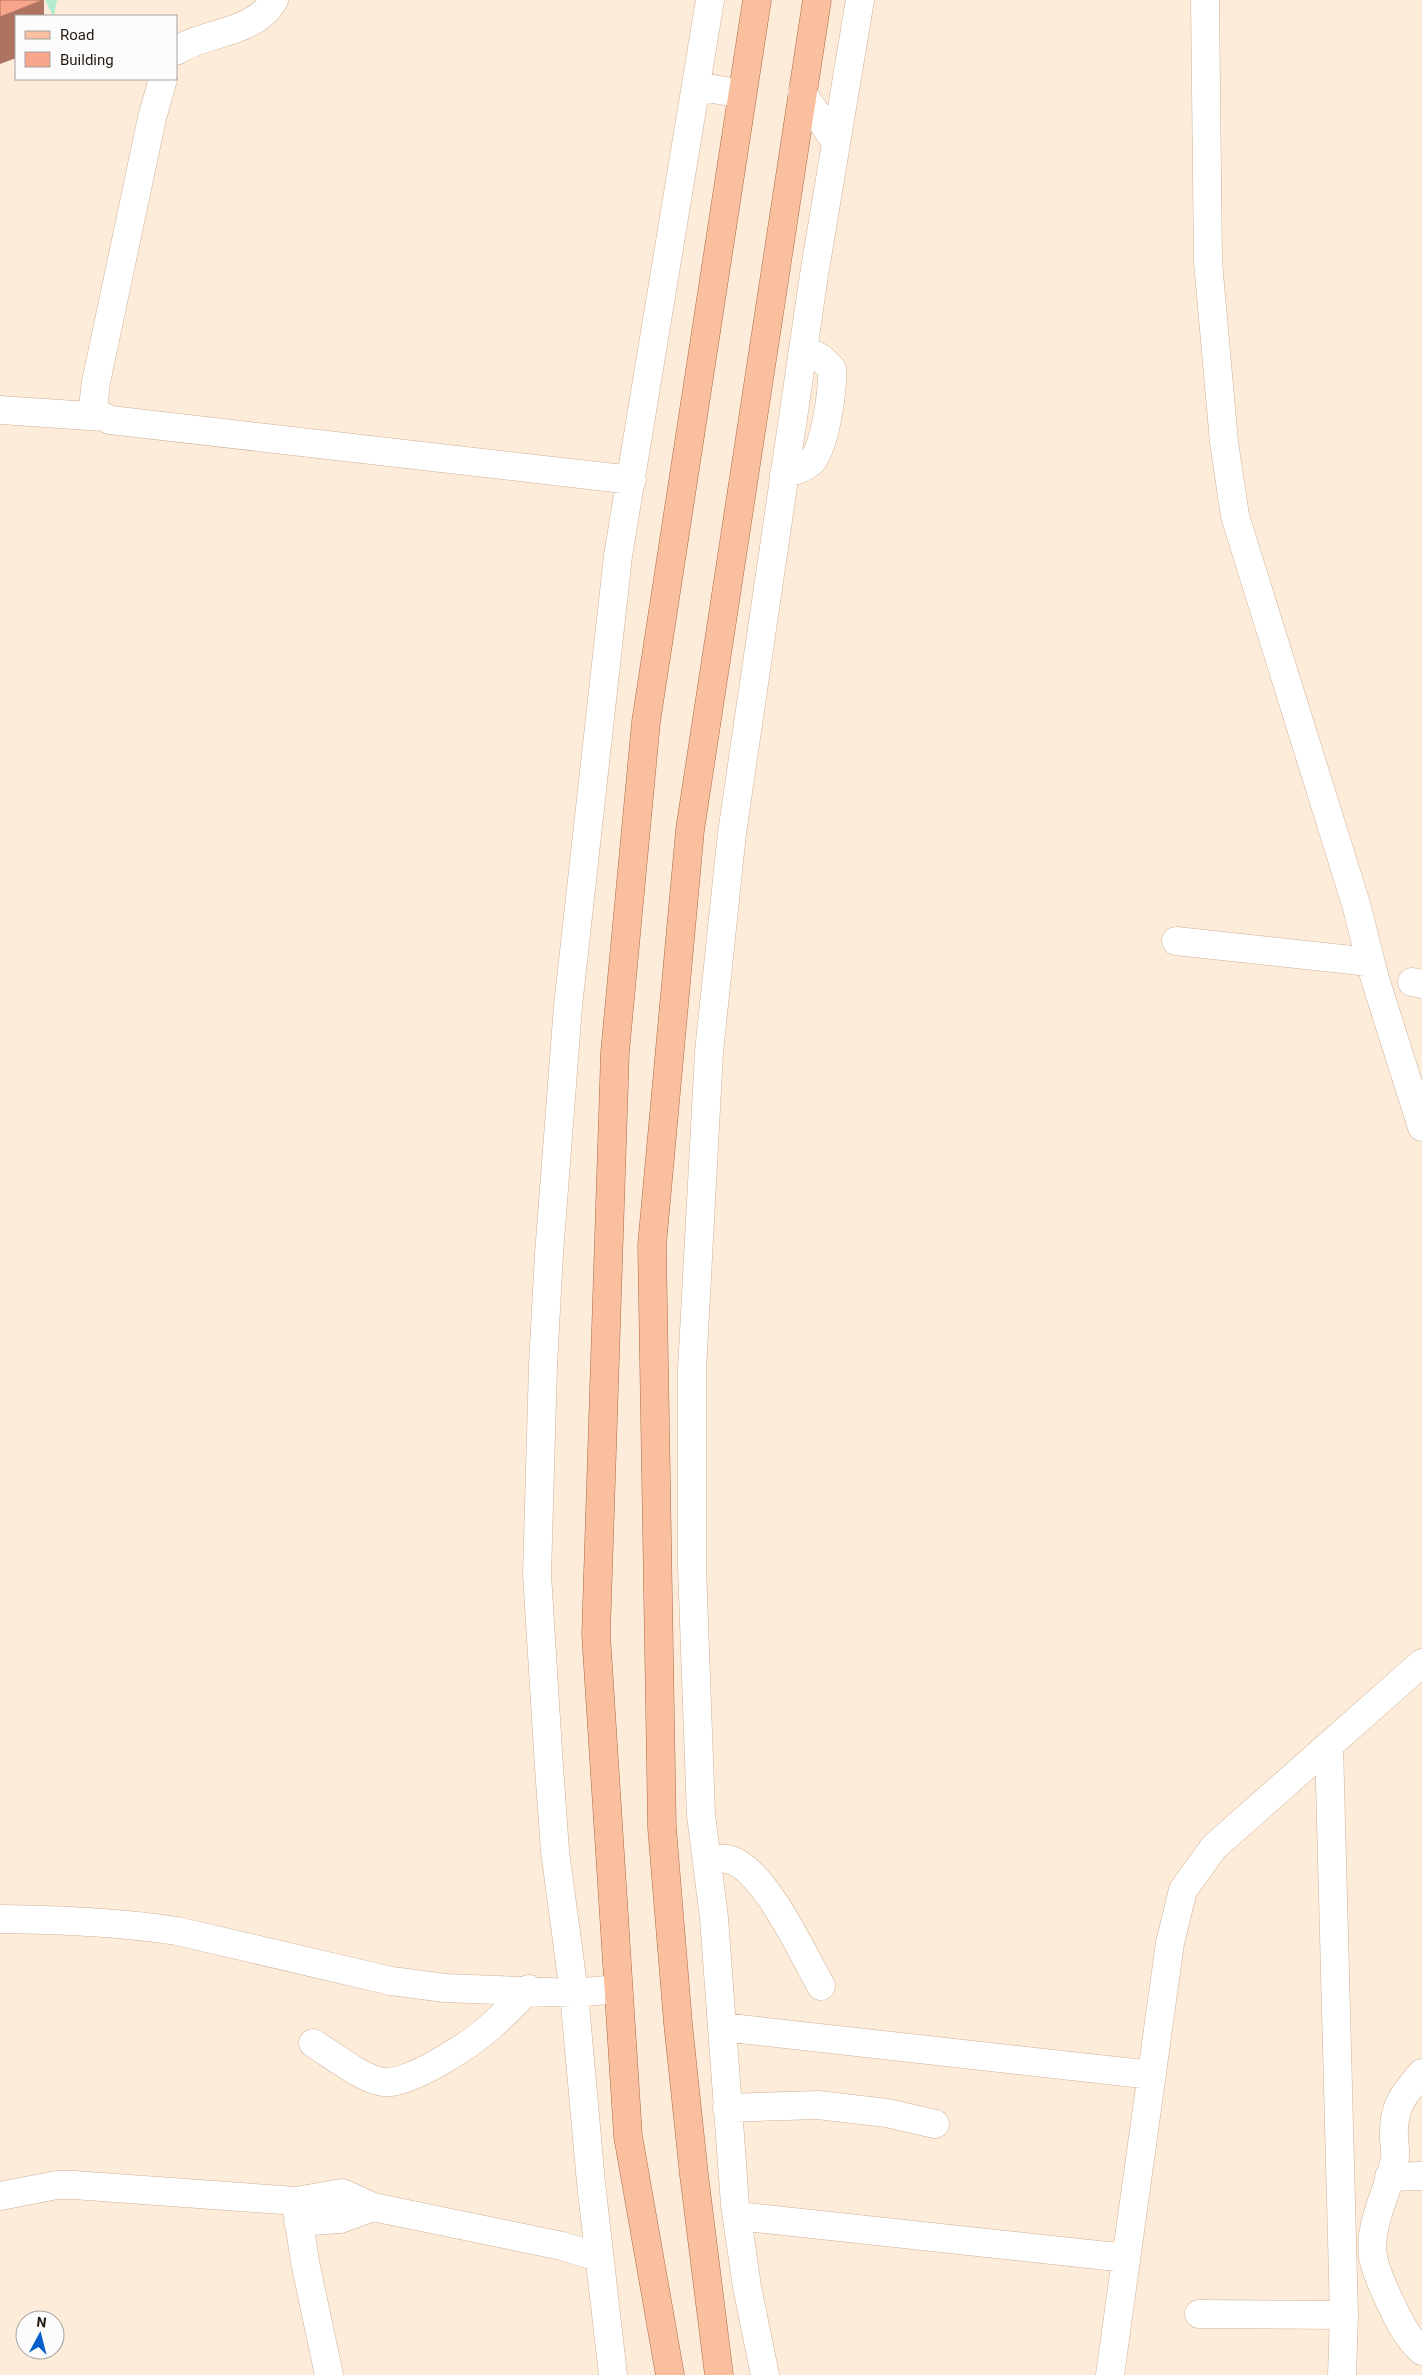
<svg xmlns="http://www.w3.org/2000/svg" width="1422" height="2375" viewBox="0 0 1422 2375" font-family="Roboto,sans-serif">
<rect width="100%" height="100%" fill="#feecdb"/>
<!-- green -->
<path fill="#b5ecd0" d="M45,0H57L54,16H53Z"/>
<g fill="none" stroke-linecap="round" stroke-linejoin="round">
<!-- minor casing -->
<g stroke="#cdb196" stroke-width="29">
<path id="minor" d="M1205,0L1208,262L1224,442L1235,516L1356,904L1375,979L1422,1127
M176,51C205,31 254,35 274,0
M163,79L152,118L96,382L93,407L98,414L110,420L632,480
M696,86L742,94
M802,93L836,142
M0,410L104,417
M784,474C792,471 803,469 810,463C825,451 833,389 832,369L821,358L804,349
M1176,941L1370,962
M1412,982L1422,984
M1329,1745L1344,2315L1342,2375
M707,1861C713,1860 720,1858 726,1859C762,1863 804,1956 821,1986
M0,1919C59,1920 118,1922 177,1931L391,1981L445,1988L574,1993L618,1989
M722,2027L1152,2075
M313,2043C331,2054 362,2079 383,2082C408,2086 471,2044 490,2027C504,2015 516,2002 529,1989
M1422,2073C1406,2091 1394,2105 1394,2130C1393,2139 1396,2148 1395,2157C1390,2190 1368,2222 1373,2257C1376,2273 1384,2289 1391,2304C1399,2321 1407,2338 1422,2351
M727,2108L818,2105L887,2113L935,2124
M1389,2177L1422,2176
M0,2196L57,2185H74L296,2201L342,2193L373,2207L562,2246L598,2257
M296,2201L305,2262L329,2375
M737,2216L1126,2258
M298,2222L340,2219L373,2207
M1199,2314L1344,2315
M613,2375L591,2183L574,1993L555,1851L549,1767L537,1574L543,1365L549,1254L568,1006L618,556L710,0
M765,2375L747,2287L735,2204L714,1918L701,1815L692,1567V1370L709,1052L732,833L814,275L860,0
M1110,2375L1170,1943L1183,1890L1214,1847L1422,1663"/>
</g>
<!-- major casing -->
<g stroke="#ad6a44" stroke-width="29">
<path id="major" d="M670,2375L628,2136L596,1634L615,1052L646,722L757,0
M719,2375L694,2175L678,2023L662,1828L652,1245L690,830L817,0"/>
</g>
<!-- minor -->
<use href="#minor" stroke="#fff" stroke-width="28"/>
<!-- major -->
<use href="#major" stroke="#fabf9f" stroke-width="28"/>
</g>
<!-- shaded-wall -->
<path fill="#ae7461" d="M43,0H44V16H16V58L0,64V17Z"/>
<!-- building -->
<path fill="#f8a68b" stroke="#ae7461" d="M0,0H43L0,17Z"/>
<!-- legend -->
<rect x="15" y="15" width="162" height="65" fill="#fcfcfc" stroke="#a6a29e"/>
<rect x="25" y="31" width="25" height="8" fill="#fabf9f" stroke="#a6a29e"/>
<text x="60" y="40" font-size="15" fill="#261b11">Road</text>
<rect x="25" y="52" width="25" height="15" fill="#f8a68b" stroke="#a6a29e"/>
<text x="60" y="65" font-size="15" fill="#261b11">Building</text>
<!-- north arrow -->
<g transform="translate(40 2335) rotate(7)"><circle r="24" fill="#fcfcfc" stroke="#a6a29e"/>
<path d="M0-4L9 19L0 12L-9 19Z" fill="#045fc8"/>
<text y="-8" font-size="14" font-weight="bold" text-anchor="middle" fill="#261b11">N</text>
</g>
</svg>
